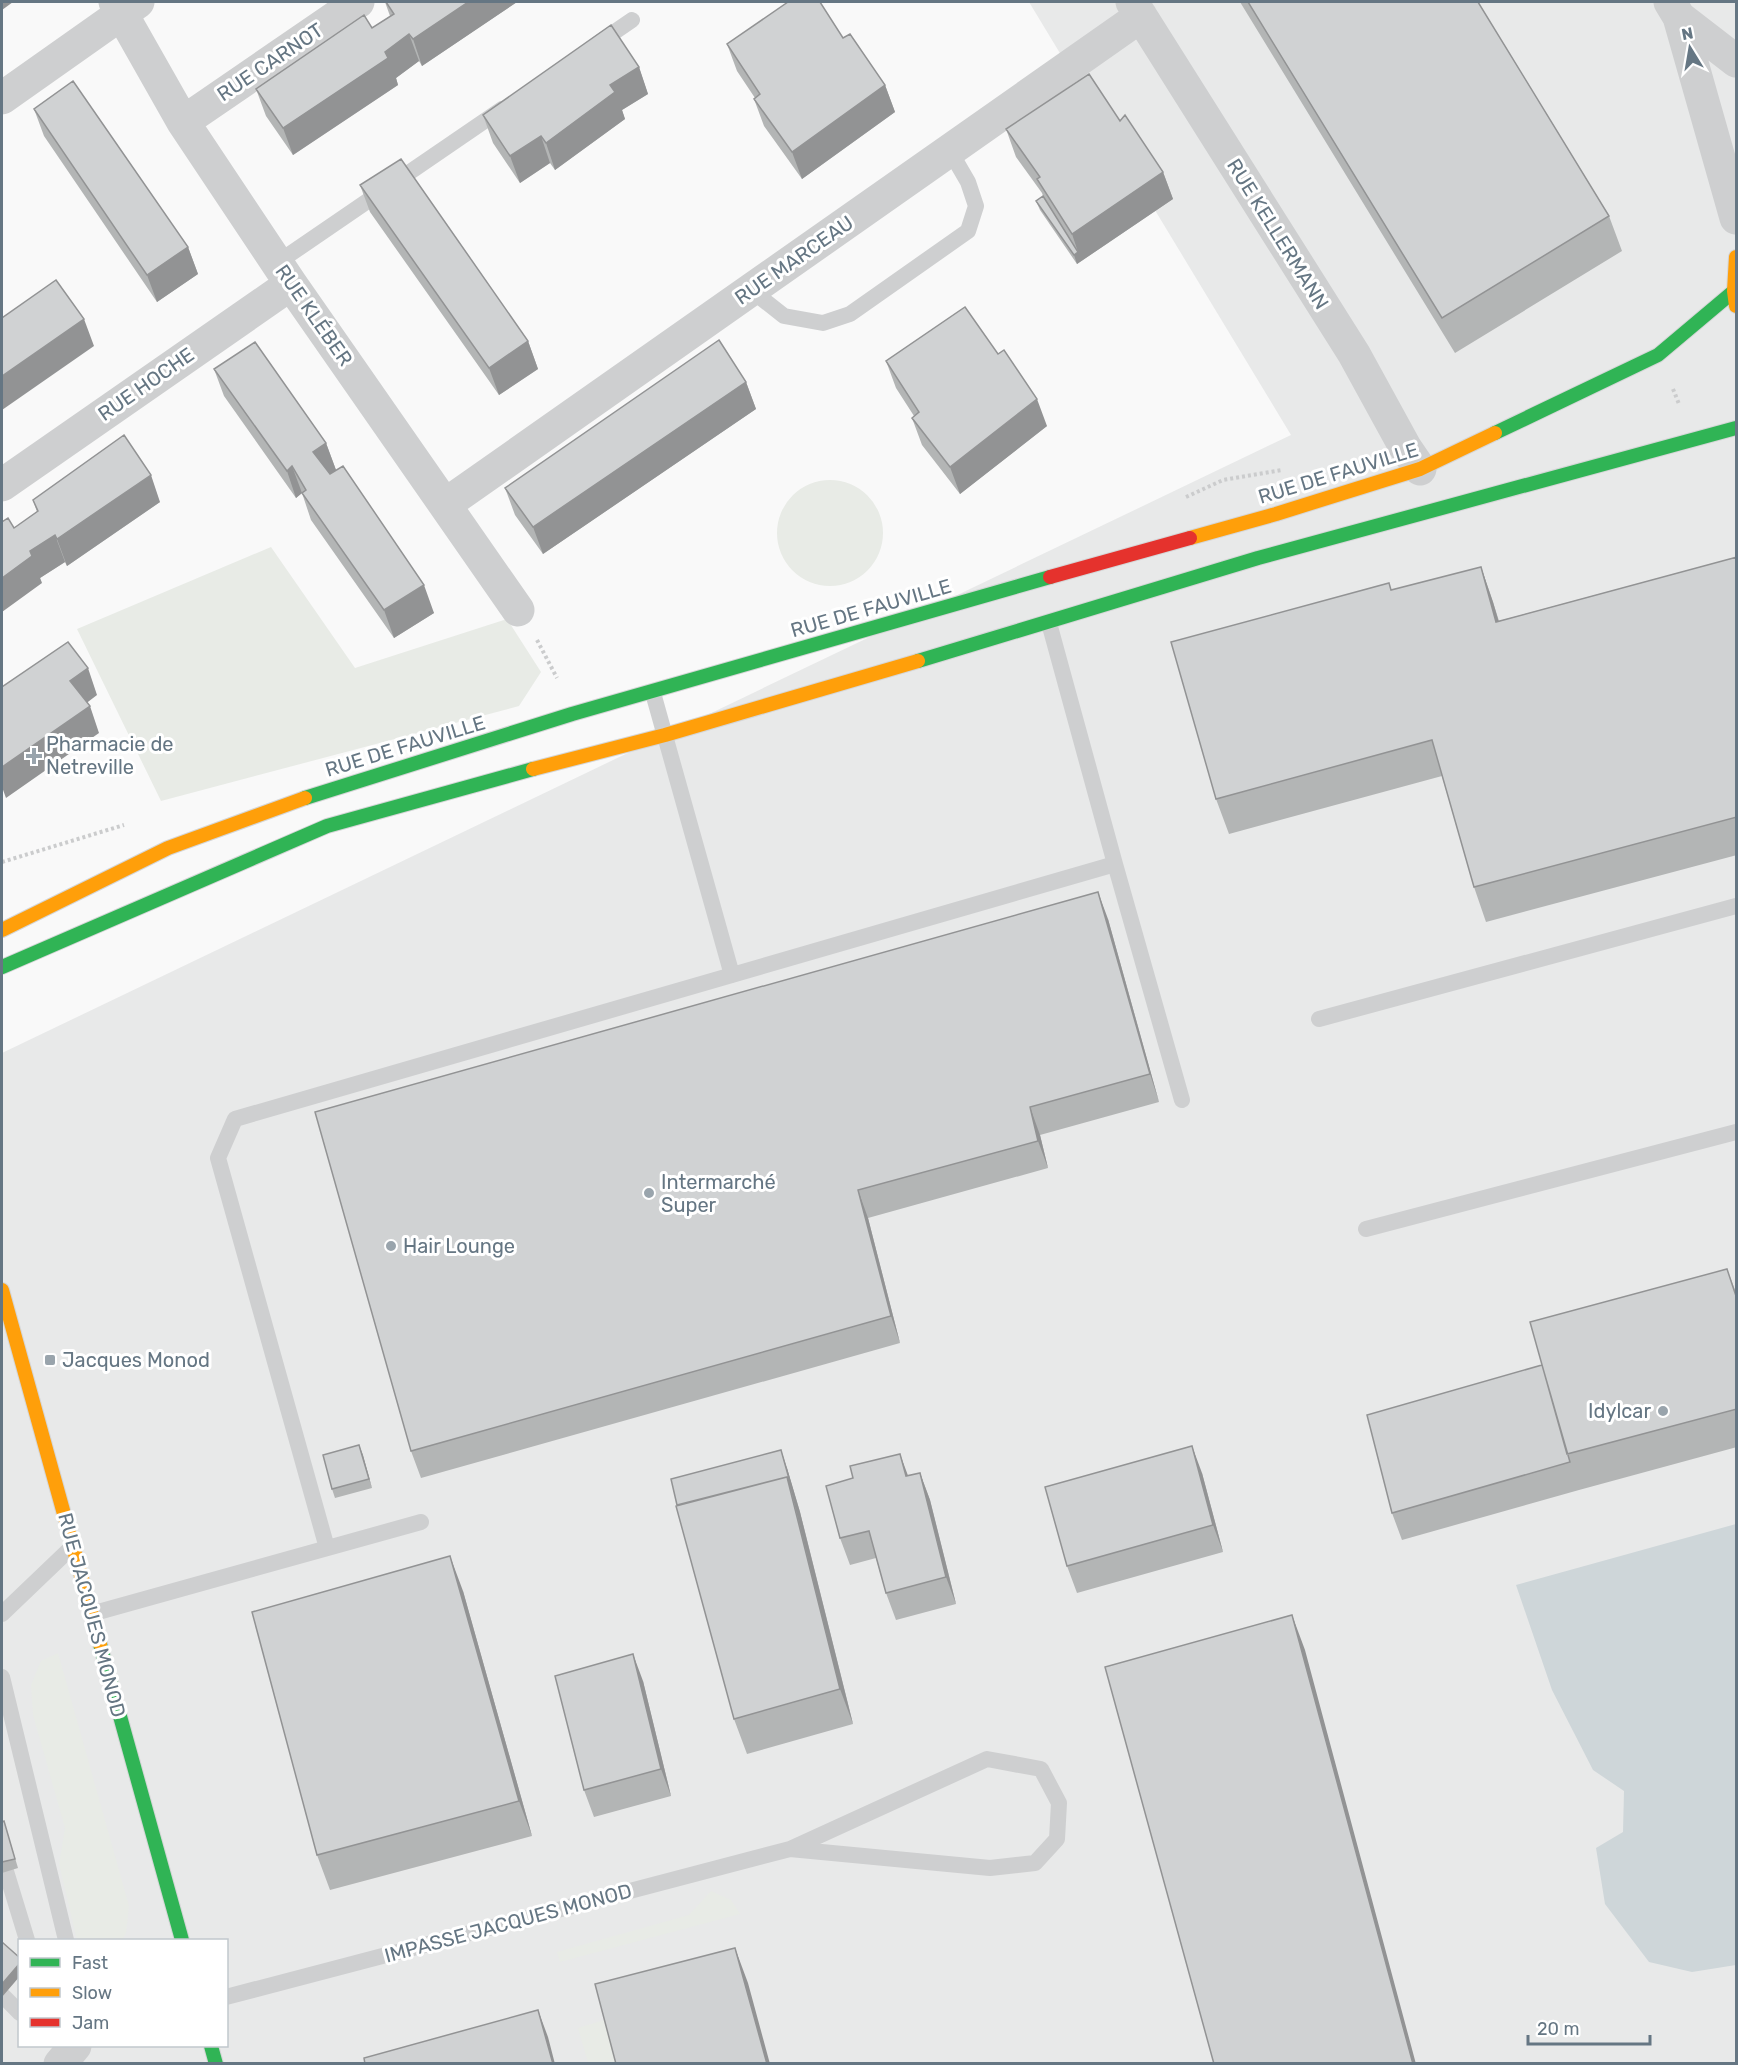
<svg xmlns="http://www.w3.org/2000/svg" width="1738" height="2065" viewBox="0 0 1738 2065" font-family="Rubik,sans-serif">
<rect width="100%" height="100%" fill="#f9f9f9"/>
<!-- built -->
<path fill="#e8e9e9" fill-rule="evenodd" d="M1029,2H1736V2063L2,2064V1053L1291,435ZM20,1940H226V2046H20Z"/>
<!-- green -->
<path fill="#e8ebe6" d="M777 533a53 53 0 1 1 106 0a53 53 0 1 1-106 0Z
M271,547L355,668L507,619L541,672L519,706L161,801L77,629Z
M58,1653L129,1906L126,1933L122,1940H77L59,1864L65,1828L33,1715L31,1685L41,1661Z
M711,1891L731,1900L740,1914L560,1962L557,1952L689,1915Z
M607,2019L619,2063H588L578,2028Z"/>
<!-- water -->
<path fill="#ced6d9" d="M1736,1524V1965L1692,1972L1649,1962L1605,1904L1596,1848L1623,1832L1624,1791L1593,1770L1552,1690L1516,1585Z"/>
<g fill="none" stroke-linecap="round" stroke-linejoin="round">
<!-- fast casing -->
<g stroke="#d5d6d7" stroke-width="16">
<path id="fast" d="M1495,433L1658,355L1734,291
M918,661L1258,558L1736,428
M305,798L572,714L1050,577
M2,967L327,826L533,769
M100,1644L182,1940
M211,2046L216,2064"/>
</g>
<!-- slow casing -->
<g stroke="#d5d6d7" stroke-width="16">
<path id="slow" d="M1736,257L1734,291L1736,306
M1190,538L1276,514L1420,469L1495,433
M533,769L665,735L918,661
M2,930L168,848L305,798
M2,1290L100,1644"/>
</g>
<!-- jam casing -->
<g stroke="#d5d6d7" stroke-width="16">
<path id="jam" d="M1050,577L1190,538"/>
</g>
<!-- path -->
<path stroke="#cbcccd" stroke-width="4" stroke-dasharray="3 3" stroke-linecap="butt" d="M1673,389L1679,404
M1186,497L1223,480L1282,470
M537,640L557,678
M2,862L124,825"/>
<!-- lane -->
<path stroke="#cecfd0" stroke-width="16" d="M597,44L632,20
M277,263L502,109
M751,290L784,316L823,323L850,314L968,231L976,206L968,182L950,151
M1049,623L1115,864L1182,1100
M653,693L732,975
M1319,1019L1736,906
M1366,1229L1736,1132
M327,1548L218,1158L235,1119L1115,864
M2,1614L73,1546
M91,1614L421,1522
M2,1677L66,1940
M2,1858L27,1940
M2,1995L20,2013
M226,1997L790,1849L987,1759L1041,1769L1059,1803L1057,1839L1035,1863L990,1868L790,1849"/>
<!-- street -->
<path stroke="#cecfd0" stroke-width="33" d="M115,2L183,122L291,284L518,610
M1132,2L1354,354L1405,447L1420,469
M1670,2L1679,17L1736,218
M1679,17L1736,61
M2,98L138,2
M183,122L358,2
M2,485L291,284
M446,504L1141,16
M60,2064L75,2046"/>
<!-- fast -->
<use href="#fast" stroke="#30b455" stroke-width="14"/>
<!-- slow -->
<use href="#slow" stroke="#ff9f0a" stroke-width="14"/>
<!-- jam -->
<use href="#jam" stroke="#e5322d" stroke-width="14"/>
</g>
<!-- wall -->
<path fill="#b3b5b5" d="M385,2H517L422,66L419,61L396,78L398,85L293,155L266,116L256,89L372,28L390,16Z
M1240,2H1478L1609,216L1622,251L1455,353Z
M843,38L885,85L895,112L802,179L764,126L754,99L755,98L737,71L727,44Z
M639,67L648,94L622,110L625,119L555,170L550,163L520,183L493,143L483,115Z
M34,109L188,247L198,274L157,302L44,136Z
M1120,121L1163,172L1173,199L1077,264L1040,210L1036,201L1043,196L1042,193L1016,157L1006,129Z
M360,185L528,341L538,369L499,395L370,212Z
M886,361L1047,426L960,494L922,445L912,418L914,416L896,388Z
M214,369L326,443L336,470L434,613L394,638L311,520L302,493L296,498L224,396Z
M746,382L756,409L543,554L515,515L505,488Z
M33,500L160,502L67,566L65,562L40,578L42,583L14,528L37,512Z
M1737,557V855L1486,922L1474,887L1442,776L1229,834L1216,799L1391,590L1481,567L1493,602L1499,621Z
M1108,919L1159,1102L1040,1135L1048,1168L868,1218L900,1343L421,1478L411,1451Z
M1727,1269L1737,1295V1447L1579,1490L1402,1540L1392,1513L1542,1365Z
M359,1445L372,1488L335,1498L332,1489Z
M787,1468L800,1512L853,1724L747,1754L734,1719Z
M920,1473L930,1500L956,1604L896,1620L886,1593L876,1558L850,1565L840,1538L853,1478L908,1476Z
M1202,1473L1223,1552L1077,1593L1067,1566Z
M463,1591L532,1836L330,1890L317,1855Z
M643,1681L671,1796L594,1817L584,1790Z
M4,1821L18,1868L2,1873V1822Z"/>
<!-- shaded-wall -->
<path fill="#929394" d="M2,2H13L2,10Z
M468,2H517L422,66L413,39Z
M409,34L419,61L396,78L398,85L293,155L283,128Z
M639,67L648,94L622,110L625,119L555,170L546,143L610,85Z
M885,85L895,112L802,179L792,152Z
M541,136L550,163L520,183L510,156Z
M1163,172L1173,199L1077,264L1074,255L1078,252L1072,234Z
M188,247L198,274L157,302L147,275Z
M84,319L94,346L2,410V376Z
M528,341L538,369L499,395L489,368Z
M746,382L756,409L543,554L533,527Z
M1037,399L1047,426L960,494L950,467Z
M326,443L336,470L323,479L313,452Z
M292,466L302,493L296,498L287,471Z
M151,475L160,502L67,566L57,539Z
M55,535L65,562L40,578L42,583L2,612V578L30,551Z
M1481,567L1493,602L1509,657L1496,622Z
M424,585L434,613L394,638L384,610Z
M88,668L97,695L80,708L70,681Z
M90,706L99,733L6,798L2,787V767Z
M1098,892L1108,919L1159,1102L1150,1074Z
M1030,1107L1040,1135L1048,1168L1038,1141Z
M858,1190L868,1218L900,1343L891,1316Z
M359,1445L363,1455L372,1488L369,1479Z
M1192,1446L1202,1473L1223,1552L1213,1525Z
M781,1450L787,1468L800,1512L853,1724L840,1689Z
M900,1454L910,1481L906,1476Z
M920,1473L930,1500L956,1604L946,1577Z
M450,1556L463,1591L532,1836L519,1801Z
M1292,1615L1305,1650L1416,2064H1413Z
M633,1654L643,1681L671,1796L661,1769Z
M735,1948L748,1983L770,2064H767Z
M20,1963V1976L2,1997V1984Z
M538,2010L548,2037L555,2064H553Z"/>
<!-- building -->
<path fill="#d0d2d3" stroke="#929394" stroke-width="1.5" d="M386,2H468L413,39L409,34L385,52L388,58L283,128L256,89L364,15L372,28L394,14Z
M788,2H820L843,38L850,34L885,85L792,152L754,99L760,94L727,44Z
M1248,2H1478L1609,216L1442,318Z
M611,25L639,67L610,85L615,92L546,143L541,136L510,156L483,115Z
M1089,74L1120,121L1125,115L1163,172L1072,234L1037,179L1040,177L1006,129Z
M73,81L188,247L147,275L34,109Z
M401,159L528,341L489,368L360,185Z
M1043,196L1078,252L1074,255L1036,201Z
M56,280L84,319L2,376V318Z
M965,307L998,354L1004,350L1037,399L950,467L912,418L919,412L886,361Z
M719,340L746,382L533,527L505,488Z
M255,342L326,443L313,452L330,474L343,466L424,585L384,610L302,493L306,490L292,466L287,471L214,369Z
M124,435L151,475L57,539L55,535L30,551L32,556L2,578V522L8,518L14,528L38,511L33,500Z
M1737,557V817L1474,887L1432,740L1216,799L1171,642L1389,583L1391,590L1481,567L1496,622Z
M68,642L88,668L70,681L90,706L2,767V687Z
M1098,892L1150,1074L1030,1107L1038,1141L858,1190L891,1316L411,1451L315,1112Z
M1727,1269L1737,1299V1409L1567,1454L1530,1322Z
M1542,1365L1570,1462L1392,1513L1367,1415Z
M359,1445L369,1479L332,1489L323,1455Z
M1192,1446L1213,1525L1067,1566L1045,1487Z
M781,1450L793,1493L787,1477L677,1505L671,1479Z
M900,1454L906,1476L920,1473L946,1577L886,1593L869,1531L840,1538L826,1486L853,1478L850,1466Z
M787,1477L840,1689L734,1719L676,1506Z
M450,1556L519,1801L317,1855L252,1612Z
M1292,1615L1413,2064H1214L1105,1667Z
M633,1654L661,1769L584,1790L555,1676Z
M4,1821L15,1859L2,1862V1822Z
M2,1942L20,1958V1963L2,1984Z
M735,1948L767,2064H616L595,1984Z
M538,2010L553,2064H365L364,2058Z"/>
<!-- markers -->
<g fill="#99a4ac" stroke="#fff" stroke-width="2">
<path d="M31 747h6v6h6v6h-6v6h-6v-6h-6v-6h6z"/>
<circle cx="649" cy="1193" r="6"/>
<circle cx="391" cy="1246" r="6"/>
<rect x="44" y="1354" width="12" height="12" rx="3"/>
<circle cx="1663" cy="1411" r="6"/>
</g>
<g text-anchor="middle" stroke-width="6" stroke-linejoin="round" paint-order="stroke">
<!-- street labels -->
<g font-size="20" fill="#657683" stroke="#fff">
<text transform="translate(270 62) rotate(-34)" y="7">RUE CARNOT</text>
<text transform="translate(1278 234) rotate(58)" y="7">RUE KELLERMANN</text>
<text transform="translate(794 260) rotate(-35)" y="7">RUE MARCEAU</text>
<text transform="translate(314 315) rotate(55)" y="7">RUE KLÉBER</text>
<text transform="translate(146 384) rotate(-35)" y="7">RUE HOCHE</text>
<text transform="translate(1338 473) rotate(-17)" y="7">RUE DE FAUVILLE</text>
<text transform="translate(871 608) rotate(-16)" y="7">RUE DE FAUVILLE</text>
<text transform="translate(405 746) rotate(-17)" y="7">RUE DE FAUVILLE</text>
<text transform="translate(92 1615) rotate(75)" y="7">RUE JACQUES MONOD</text>
<text transform="translate(508 1923) rotate(-15)" y="7">IMPASSE JACQUES MONOD</text>
</g>
<!-- poi labels -->
<g font-size="20" fill="#657683" stroke="#fff" text-anchor="start">
<text x="46" y="751">Pharmacie de<tspan x="46" dy="23">Netreville</tspan></text>
<text x="661" y="1189">Intermarché<tspan x="661" dy="23">Super</tspan></text>
<text x="403" y="1253">Hair Lounge</text>
<text x="62" y="1367">Jacques Monod</text>
<text x="1651" y="1418" text-anchor="end">Idylcar</text>
</g>
</g>
<!-- border -->
<rect width="1738" height="2065" fill="none" stroke="#657683" stroke-width="6"/>
<!-- legend -->
<rect x="18" y="1939" width="210" height="108" fill="#ffffff" stroke="#c1c8cd" stroke-width="1.5"/>
<rect x="30" y="1958" width="30" height="9" fill="#30b455" stroke="#c1c8cd" stroke-width="1.5"/>
<text x="72" y="1969" font-size="18" fill="#657683">Fast</text>
<rect x="30" y="1988" width="30" height="9" fill="#ff9f0a" stroke="#c1c8cd" stroke-width="1.5"/>
<text x="72" y="1999" font-size="18" fill="#657683">Slow</text>
<rect x="30" y="2018" width="30" height="9" fill="#e5322d" stroke="#c1c8cd" stroke-width="1.5"/>
<text x="72" y="2029" font-size="18" fill="#657683">Jam</text>
<!-- north arrow -->
<g transform="translate(1690 48) rotate(349)" stroke="#ffffff" stroke-width="4.5" paint-order="stroke">
<path d="M0-4.5L10 22L0 15L-10 22Z" fill="#657683"/>
<text y="-9" font-size="16" font-weight="bold" text-anchor="middle" fill="#657683">N</text>
</g>
<!-- scale -->
<path d="M1528 2035v9h122v-9" fill="none" stroke="#657683" stroke-width="3"/>
<text x="1537" y="2035" font-size="18" fill="#657683" stroke="#ffffff" stroke-width="4.5" paint-order="stroke">20 m</text>
</svg>
